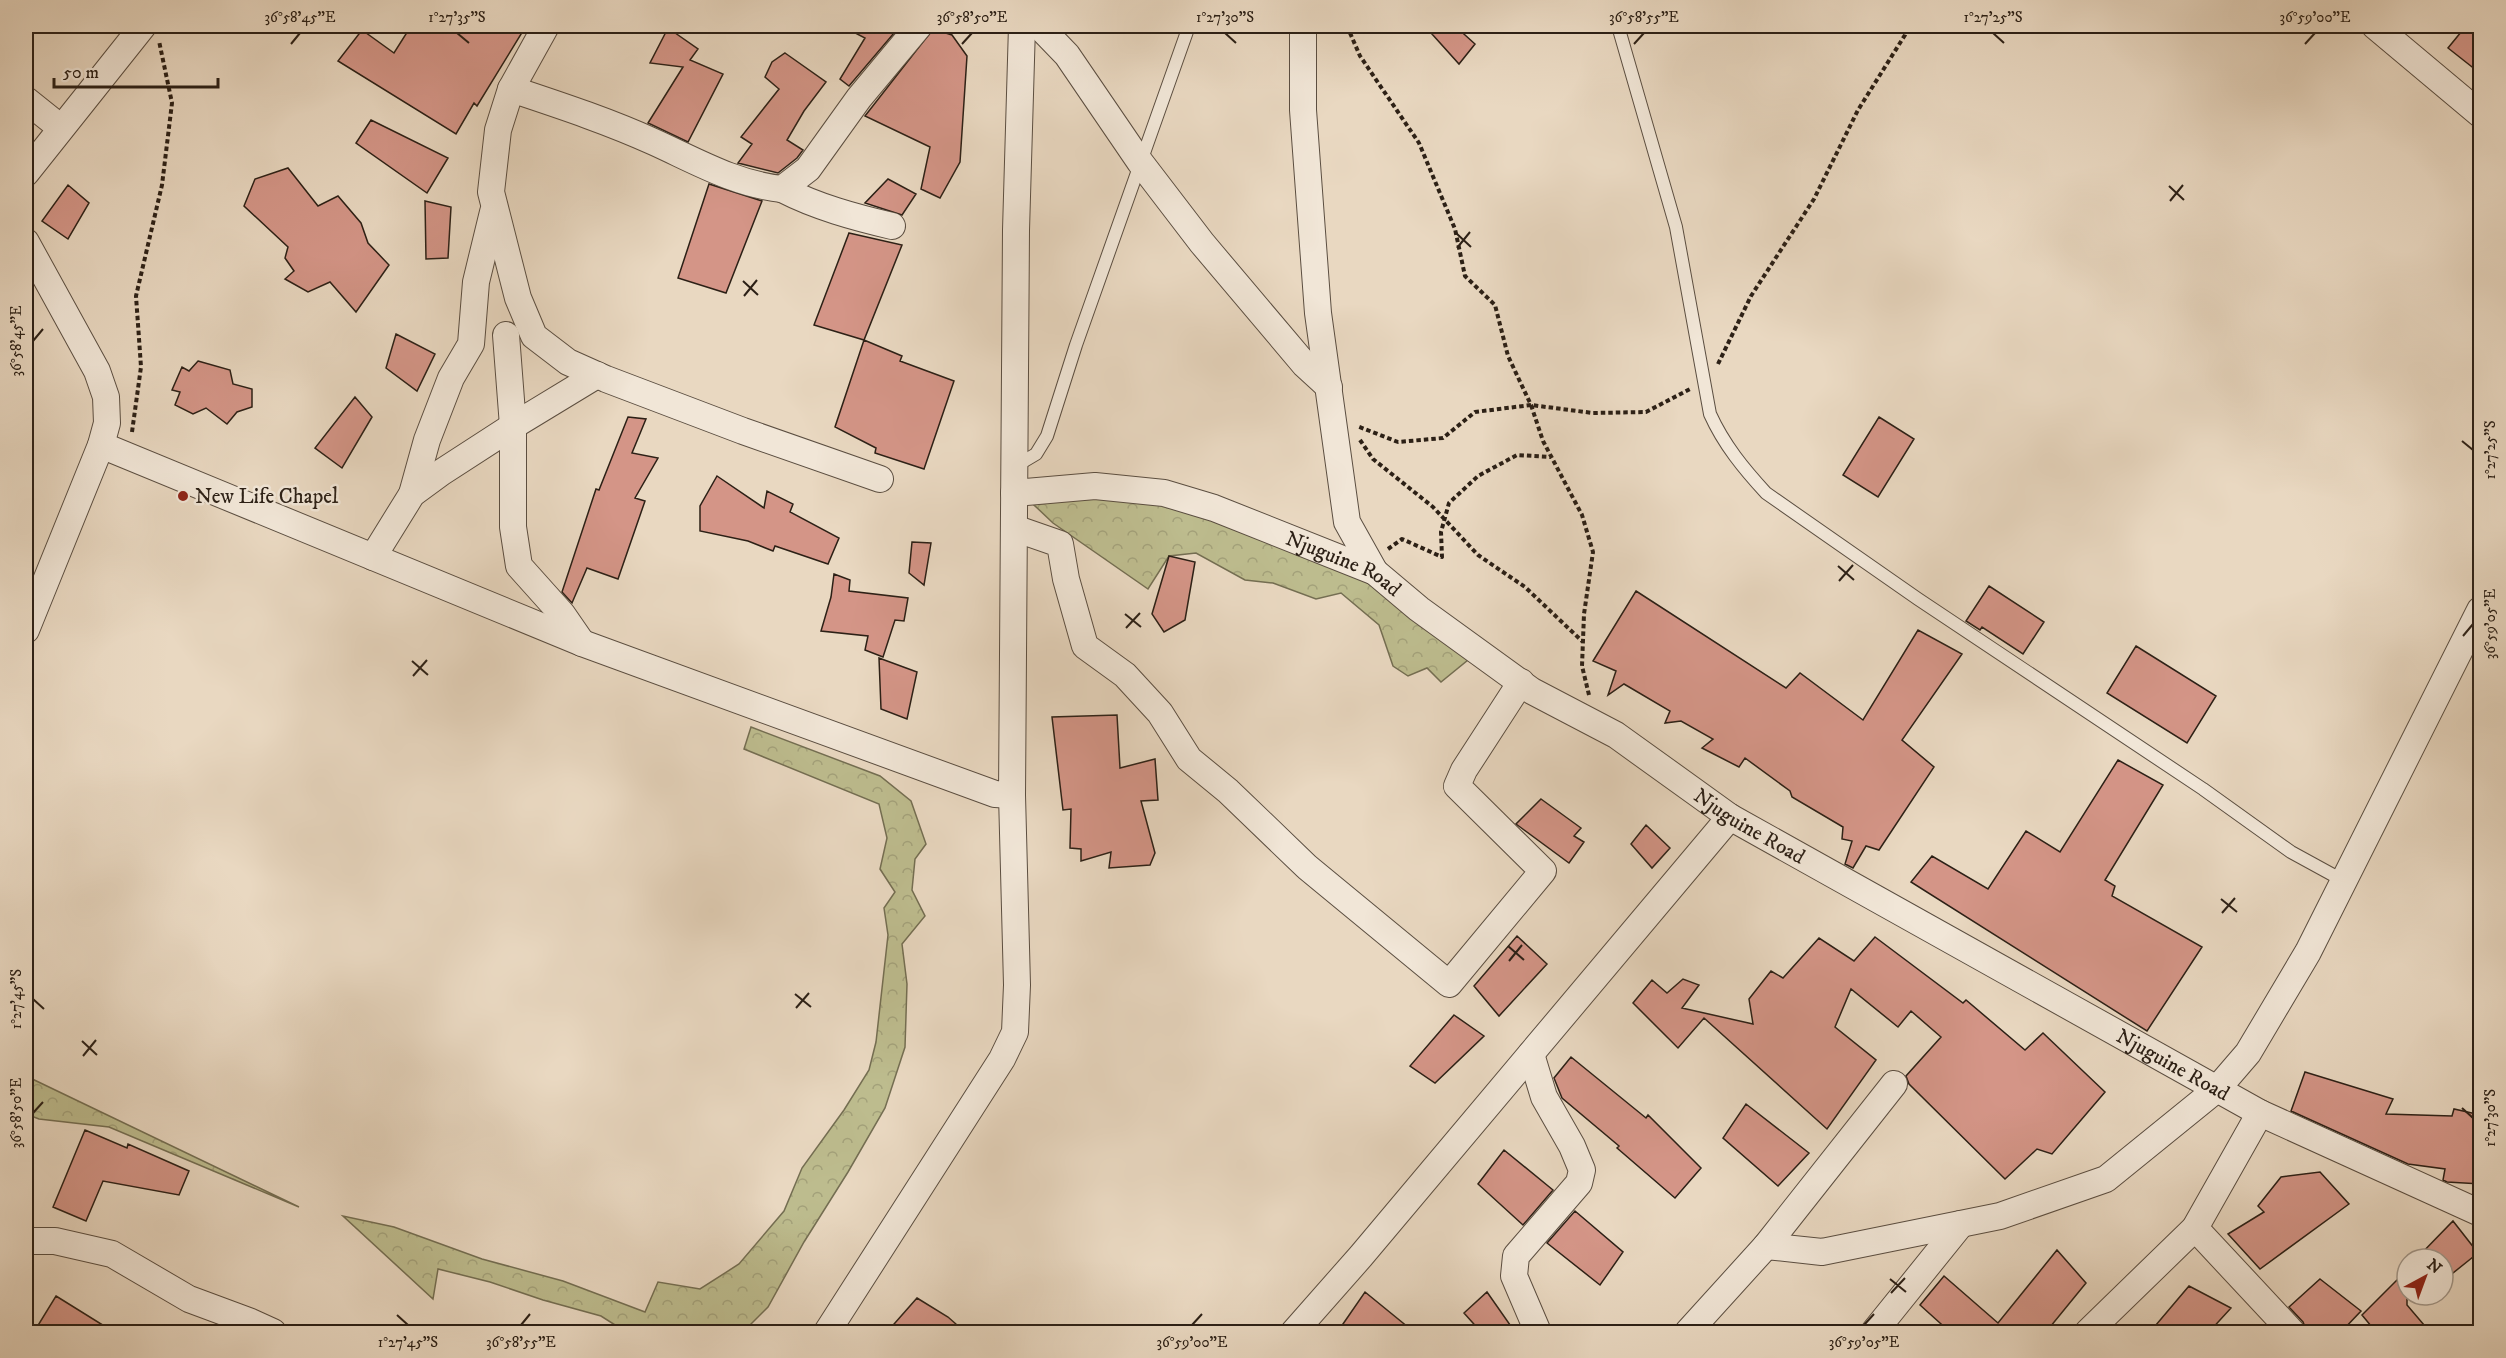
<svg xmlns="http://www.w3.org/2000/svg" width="2506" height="1358" viewBox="0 0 2506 1358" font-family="'IM FELL DW Pica',serif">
<defs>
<pattern id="forest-crowns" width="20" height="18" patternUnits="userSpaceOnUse" patternTransform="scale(1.5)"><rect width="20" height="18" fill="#bdbc8e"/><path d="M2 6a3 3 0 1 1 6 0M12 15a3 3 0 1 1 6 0" fill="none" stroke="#a3a17a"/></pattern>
</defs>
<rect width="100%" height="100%" fill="#e9d8c1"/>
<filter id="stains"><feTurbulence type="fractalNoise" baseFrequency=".00333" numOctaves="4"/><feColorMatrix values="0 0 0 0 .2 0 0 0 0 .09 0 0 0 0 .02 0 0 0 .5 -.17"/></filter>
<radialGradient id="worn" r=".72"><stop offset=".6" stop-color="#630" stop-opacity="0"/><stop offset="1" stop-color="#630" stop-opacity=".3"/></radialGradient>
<!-- forest -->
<path fill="url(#forest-crowns)" stroke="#746e52" stroke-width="1.5" d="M1095,486L1164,493L1375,572L1479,651L1441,682L1427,668L1408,676L1393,666L1379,625L1341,593L1316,599L1273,583L1245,580L1196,553L1169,556L1148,589L1053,523L1034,505Z
M751,727L880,776L911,801L926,844L915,859L912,890L925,916L902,944L907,984L905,1047L885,1108L848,1172L804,1242L768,1307L743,1332H626L601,1316L543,1300L490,1282L438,1269L433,1299L343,1216L394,1227L482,1259L563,1281L645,1312L658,1282L700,1289L739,1264L784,1211L802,1168L844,1110L869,1070L876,1042L888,935L884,908L895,892L880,869L887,838L879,804L744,749Z
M26,1076L299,1207L109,1127L39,1119L26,1114Z"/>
<!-- building -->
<path fill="#d49587" stroke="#2c2016" stroke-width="1.5" d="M411,26H526L477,106L474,103L456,134L338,61L362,30L394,53Z
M842,26H900L849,86L840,79L865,38Z
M1440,26H1455L1475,44L1459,64L1432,34Z
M2466,26H2481V74L2448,48Z
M668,28L698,49L690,60L723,74L688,142L648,123L683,67L650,63Z
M933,29L952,35L967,56L960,162L940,198L921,189L930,147L865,116Z
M785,53L826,82L804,111L787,140L803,150L797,158L778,173L738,163L752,144L741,137L779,89L765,77L772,62Z
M371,120L448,158L427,193L356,143Z
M288,168L318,206L338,196L361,223L368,243L389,265L356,312L330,282L308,292L285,279L294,271L285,258L288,247L244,206L255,179Z
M888,179L916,194L902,215L865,203Z
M709,184L762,201L726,293L678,278Z
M68,185L89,203L68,239L42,221Z
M425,201L451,207L448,258L426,259Z
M849,233L902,245L864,340L814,325Z
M396,334L435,354L417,391L386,368Z
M864,340L902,356L900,361L954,381L924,469L875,453L876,448L835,427Z
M198,361L230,370L233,384L252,389V407L237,412L227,424L206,408L193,414L175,405L180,392L172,390L182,367L189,371Z
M355,397L372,417L342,468L315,448Z
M628,417L646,419L632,453L658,458L635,498L645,501L618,579L587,568L572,603L562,592L596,489L599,490Z
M1879,417L1914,439L1878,497L1843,475Z
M717,476L764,508L767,491L793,504L790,512L839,538L828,564L775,546L773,551L748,541L700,531V506Z
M912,542L931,543L924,585L909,573Z
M1169,556L1195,562L1185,620L1164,632L1152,614Z
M834,574L850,580L849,591L908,598L904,621L895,620L883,657L865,650L868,636L821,631L831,597Z
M1989,586L2044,622L2023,654L1982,627L1980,630L1966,621Z
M1636,591L1786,688L1800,673L1863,720L1918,630L1962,654L1902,740L1934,767L1879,850L1866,846L1853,868L1845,864L1852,841L1842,839L1843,827L1792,797L1790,791L1745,758L1739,767L1702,748L1713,739L1681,721L1665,723L1670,711L1624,684L1608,695L1616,671L1593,661Z
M2136,646L2216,696L2187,743L2107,693Z
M879,658L917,672L907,719L881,709Z
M1117,715L1120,768L1155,759L1158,800L1141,801L1155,853L1150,865L1109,868L1111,852L1081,861V849L1070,848L1071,809L1063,810L1052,717Z
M2118,760L2163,785L2105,880L2115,886L2112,896L2202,947L2147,1031L1911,882L1932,856L1988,889L2026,831L2060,852Z
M1541,799L1581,828L1574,836L1584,842L1569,863L1516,824Z
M1646,825L1670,848L1652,868L1631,844Z
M1517,936L1547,964L1499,1016L1474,986Z
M1875,937L1963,1003L1966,1000L2025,1050L2043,1033L2105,1092L2052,1154L2037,1149L2005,1179L1909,1084L1906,1076L1941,1037L1911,1011L1898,1027L1851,989L1835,1027L1876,1060L1827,1129L1704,1018L1678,1048L1633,1003L1652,980L1667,993L1683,979L1699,985L1682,1008L1753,1024L1749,999L1771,971L1783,978L1819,938L1854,961Z
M1454,1015L1484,1036L1435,1083L1410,1066Z
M1571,1057L1646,1118L1648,1115L1701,1168L1675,1198L1617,1148L1619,1146L1562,1098L1554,1078Z
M2305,1072L2393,1099L2386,1114L2452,1116L2454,1109L2481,1115V1184L2447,1182L2443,1180L2445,1169L2408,1164L2291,1111Z
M1746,1104L1809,1153L1778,1186L1723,1138Z
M85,1130L127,1148L128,1144L189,1171L179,1195L103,1181L86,1221L53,1207Z
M1504,1150L1553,1190L1523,1225L1478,1184Z
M2320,1172L2349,1204L2260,1269L2228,1234L2264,1212L2258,1206L2281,1177Z
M1575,1211L1623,1252L1600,1285L1547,1243Z
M2453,1221L2478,1253L2443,1281V1259H2416Z
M2057,1250L2086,1283L2046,1332H1950L1920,1305L1944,1276L1998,1323Z
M2407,1270V1305L2430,1332H2376L2362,1315Z
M2320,1279L2361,1311L2341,1332H2307L2303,1322L2289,1307Z
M2189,1286L2231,1308L2209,1332H2150Z
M1365,1292L1414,1332H1352L1343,1324Z
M1487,1292L1515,1332H1481L1464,1313Z
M56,1296L114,1332H46L37,1327Z
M917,1298L948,1317L965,1332H887Z"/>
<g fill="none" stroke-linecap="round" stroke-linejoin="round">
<!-- service casing -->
<g stroke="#5b4e41" stroke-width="14">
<path id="service" d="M1618,26L1676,227L1710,414C1724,445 1744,469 1766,493L1918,599L2203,789L2291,852L2344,881
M1014,467L1036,454L1047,436L1076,345L1189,26"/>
</g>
<!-- minor casing -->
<g stroke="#5b4e41" stroke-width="28">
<g id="minor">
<path d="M546,26L511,89L498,130L491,192L518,298L534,336L568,362L606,379L743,431L880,479"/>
<path d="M1039,26L1067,55L1140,162L1202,243L1305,365L1329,387"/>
<path d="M1303,26V110L1318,313L1347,522L1375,572"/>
<path d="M2375,26L2480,114"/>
<path d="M511,89C559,105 608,121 654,142C696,161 735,184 782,189L808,169L859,98L919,26"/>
<path d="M26,100L61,128"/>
<path d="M26,173L143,26"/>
<path d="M782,189C817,207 854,217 892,226"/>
<path d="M26,242L97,371L106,397L107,423L101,445L26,630"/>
<path d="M506,335L513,426V527L519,566L562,614L582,643"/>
<path d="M101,445L582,643L995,794L1012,795L1016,230L1022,26"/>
<path id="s1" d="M1014,493L1095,486L1164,493L1214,508L1375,572L1419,609L1532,691L1616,735L1730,817L2260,1113L2480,1213"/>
<path d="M412,494L427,440L451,378L471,344L476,282L493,212"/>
<path d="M1014,528L1060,544L1066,579L1085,646L1125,675L1160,713L1189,759L1228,791L1307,867L1449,984L1543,871L1457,786L1464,770L1521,682"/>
<path d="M373,557L412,494L442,472L513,426L597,375"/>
<path d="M1531,1054L1544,1097L1572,1146L1582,1170L1579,1183L1516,1256L1514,1276L1538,1332"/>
<path d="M2195,1228L2292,1332"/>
<path d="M26,1241H55L112,1254L189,1299L251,1322L273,1332"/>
<path d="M1766,1246L1822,1252L2000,1216L2106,1179L2217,1089L2248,1053L2308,952L2480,610"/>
<path d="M827,1332L1002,1059L1015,1032L1017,985L1012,795"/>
<path d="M1294,1332L1361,1256L1730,817"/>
<path d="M1688,1332L1766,1246L1894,1084"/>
<path d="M1874,1332L1961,1224"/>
<path d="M2088,1332L2195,1228L2260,1113"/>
</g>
</g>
<!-- path -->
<path stroke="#2c2016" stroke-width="4" stroke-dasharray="4.5 3" stroke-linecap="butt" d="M1347,26L1360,56L1419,143L1455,229L1465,276L1495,305L1508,356L1531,405L1475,412L1443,438L1398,442L1357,426
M1718,364L1751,296L1814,199L1858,110L1905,35L1908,26
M132,432L141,367L136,296L162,185L172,103L159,41
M1360,440L1373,459L1433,507L1478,555L1525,587L1583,642
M1388,549L1402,539L1442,557L1441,532L1449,503L1478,476L1517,455L1551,457
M1589,695L1582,666L1584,614L1593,552L1582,515L1543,441L1531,405L1593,413L1646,412L1690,389"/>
<!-- service -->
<use href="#service" stroke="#f1e6d7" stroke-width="12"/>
<!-- minor -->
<use href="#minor" stroke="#f1e6d7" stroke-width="26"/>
</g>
<!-- ticks -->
<path fill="none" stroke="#2c2016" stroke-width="2" d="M457,33L469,43M1225,33L1236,43M1993,33L2004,43M291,44L300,33M962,44L972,33M1634,44L1644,33M2305,44L2315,33M2169,186L2184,200M2170,201L2183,185M1456,233L1471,247M1457,248L1470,232M743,281L758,295M744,296L757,280M33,341L43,329M2462,441L2473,450M1838,566L1854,580M1839,581L1853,565M1125,614L1141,627M1126,628L1140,613M2463,636L2473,624M412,661L428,675M413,676L427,660M2221,899L2237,912M2222,913L2235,898M1508,946L1524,960M1509,961L1522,945M795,994L811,1007M33,999L44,1009M796,1008L809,993M82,1041L97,1055M83,1056L96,1040M2462,1108L2473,1118M33,1113L43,1102M1890,1279L1906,1292M1891,1293L1905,1278M397,1315L408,1325M521,1325L530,1314M1192,1325L1202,1314M1864,1325L1874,1314"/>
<!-- markers -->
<circle fill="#8f2418" stroke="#f1e6d7" stroke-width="2" cx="183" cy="496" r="6"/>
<g text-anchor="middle" stroke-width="5" stroke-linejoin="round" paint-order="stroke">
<!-- poi labels -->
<g font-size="21" fill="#2c2016" stroke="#f1e6d7" text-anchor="start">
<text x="195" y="503">New Life Chapel</text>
</g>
<!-- street labels -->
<g font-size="21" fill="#2c2016" stroke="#f1e6d7">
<text dy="7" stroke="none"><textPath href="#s1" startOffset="344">Njuguine Road</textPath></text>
<text dy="7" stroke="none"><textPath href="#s1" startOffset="830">Njuguine Road</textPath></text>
<text dy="7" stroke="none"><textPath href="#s1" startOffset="1316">Njuguine Road</textPath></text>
</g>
</g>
<!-- margin -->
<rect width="2506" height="1358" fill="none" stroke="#e9d8c1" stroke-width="66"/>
<!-- north arrow -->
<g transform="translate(2425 1277) rotate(41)"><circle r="28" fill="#f1e6d7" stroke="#a2978a" stroke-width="1.5"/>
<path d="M0-4.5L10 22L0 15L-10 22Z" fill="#8f2418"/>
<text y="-9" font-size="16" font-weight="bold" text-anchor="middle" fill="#2c2016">N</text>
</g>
<!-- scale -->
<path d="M54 78v9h164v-9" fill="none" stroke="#2c2016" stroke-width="3"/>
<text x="63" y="78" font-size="18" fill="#2c2016" stroke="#f1e6d7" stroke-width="4.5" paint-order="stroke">50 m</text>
<rect x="33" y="33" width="2440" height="1292" fill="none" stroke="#2c2016" stroke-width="2"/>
<g font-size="15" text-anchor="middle" fill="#2c2016">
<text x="300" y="22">36°58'45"E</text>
<text x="457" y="22">1°27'35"S</text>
<text x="972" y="22">36°58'50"E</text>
<text x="1225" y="22">1°27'30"S</text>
<text x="1644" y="22">36°58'55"E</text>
<text x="1993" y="22">1°27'25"S</text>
<text x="2315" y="22">36°59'00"E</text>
<text transform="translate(16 341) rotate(-90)" y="5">36°58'45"E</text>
<text transform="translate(2490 450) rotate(-90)" y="5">1°27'25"S</text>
<text transform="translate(2490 624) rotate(-90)" y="5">36°59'05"E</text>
<text transform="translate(16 999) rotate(-90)" y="5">1°27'45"S</text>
<text transform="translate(16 1113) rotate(-90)" y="5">36°58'50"E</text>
<text transform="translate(2490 1118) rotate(-90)" y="5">1°27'30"S</text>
<text x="408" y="1347">1°27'45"S</text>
<text x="521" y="1347">36°58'55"E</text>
<text x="1192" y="1347">36°59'00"E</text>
<text x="1864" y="1347">36°59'05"E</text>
</g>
<rect width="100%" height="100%" filter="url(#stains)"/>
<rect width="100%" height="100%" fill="url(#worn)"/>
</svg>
